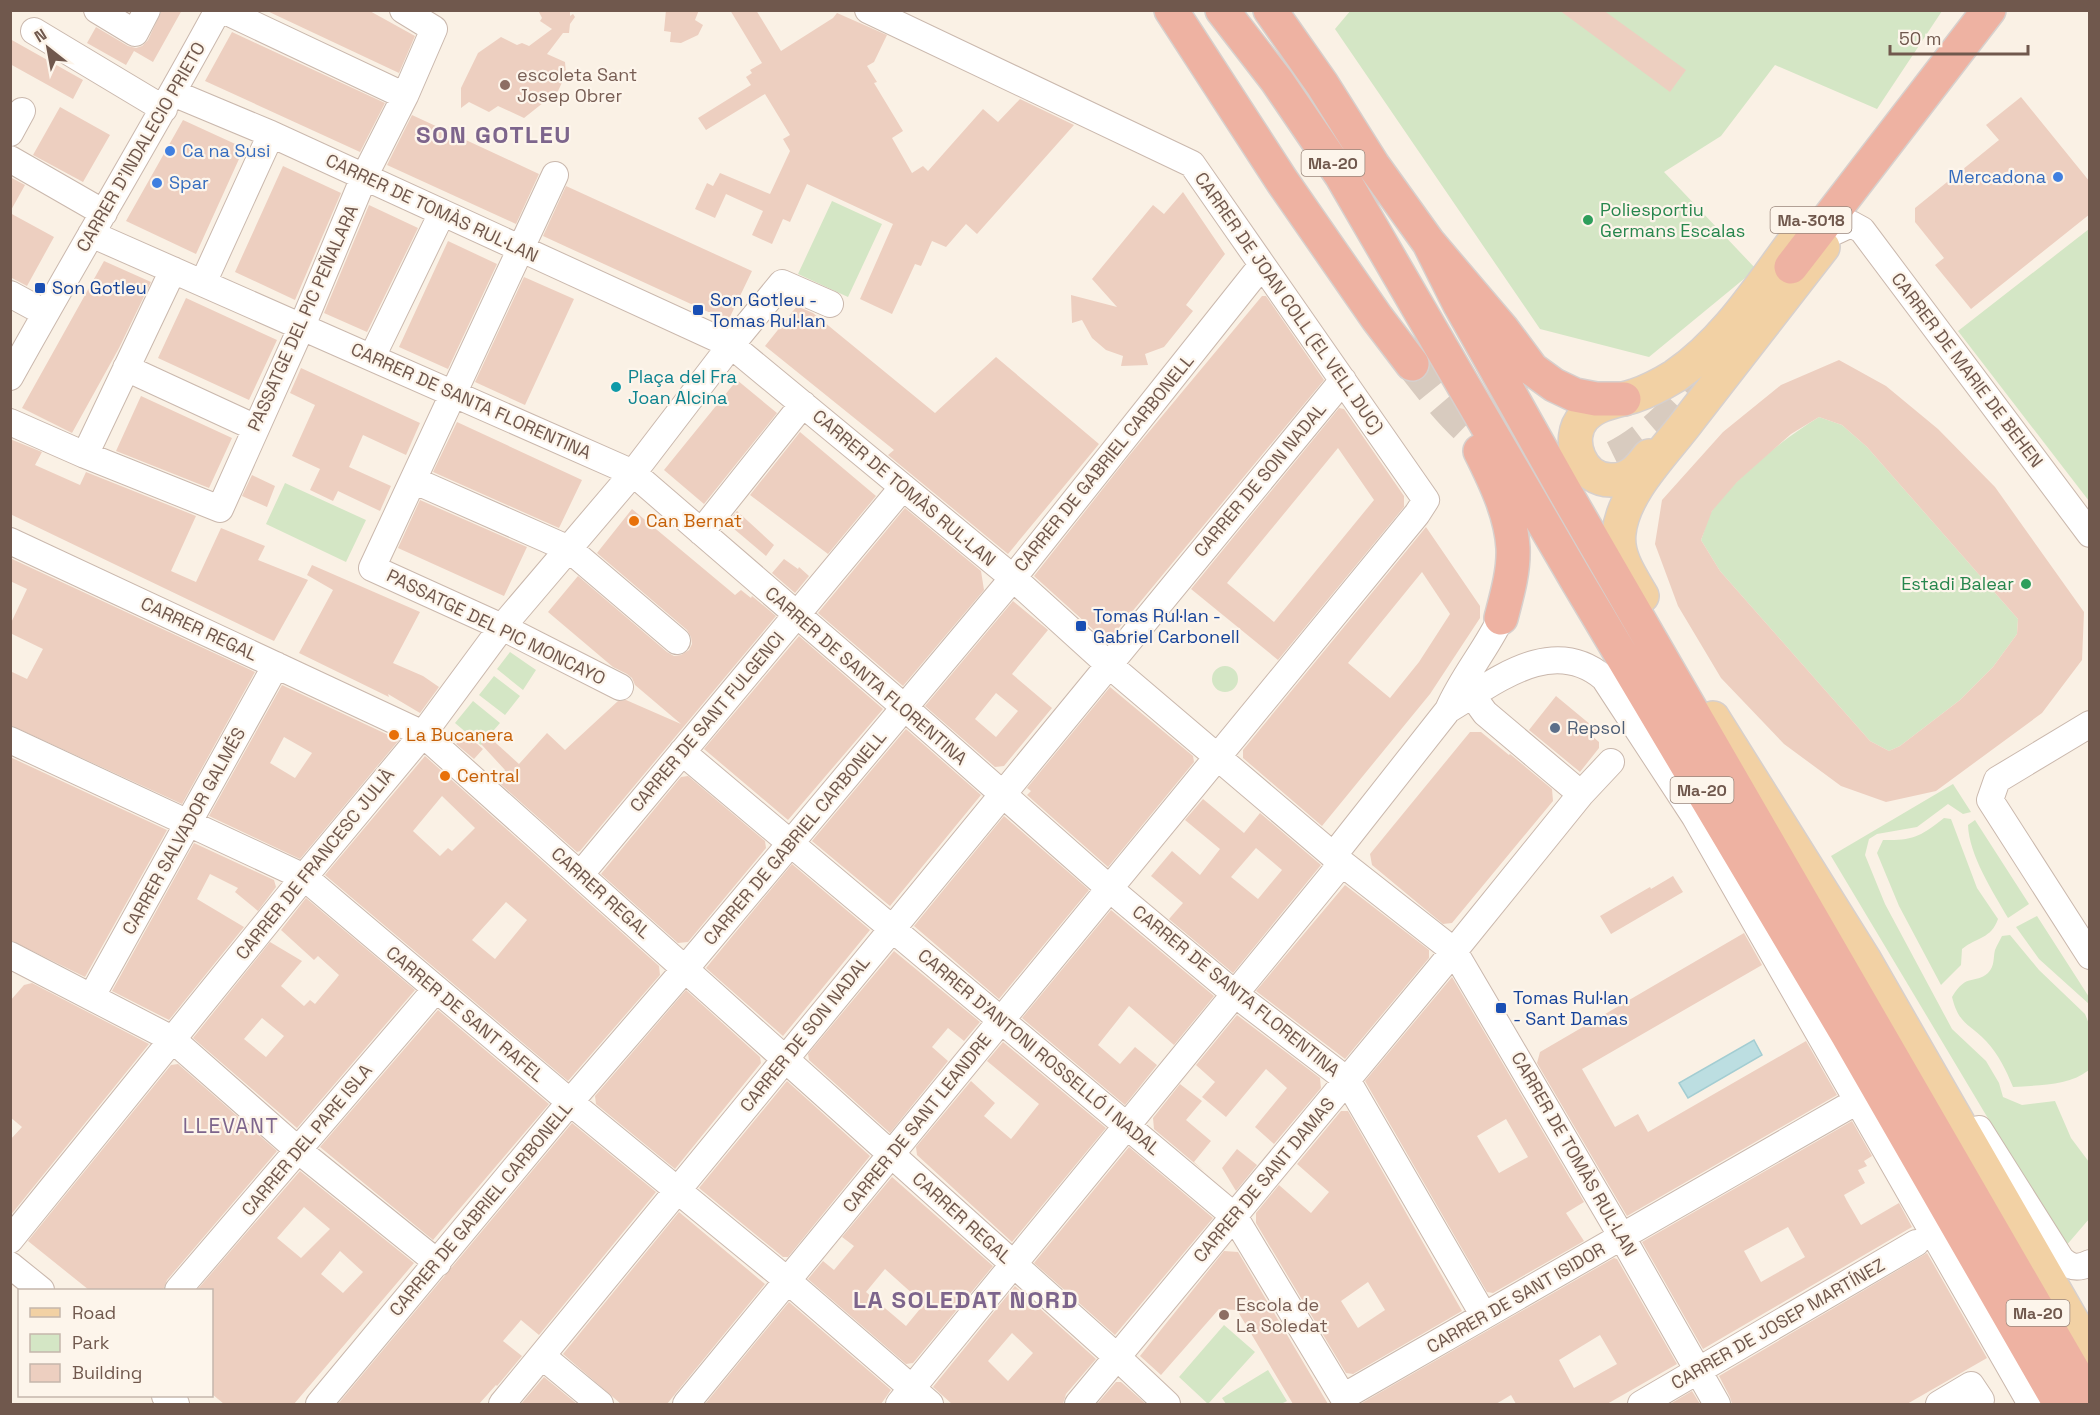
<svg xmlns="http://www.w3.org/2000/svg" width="2100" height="1415" viewBox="0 0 2100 1415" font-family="'Space Grotesk',sans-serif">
<rect width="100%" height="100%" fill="#faf1e5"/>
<!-- green -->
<path fill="#d4e6c5" d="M1351,10L1942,11L1877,109L1775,65L1721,136L1664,172L1756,269L1649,357L1540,329L1335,29Z
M832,201L882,224L848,297L798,274Z
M2089,229V501L1958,331Z
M1819,417L1842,425L1867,447L2018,619L2017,634L1993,667L1960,700L1900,746L1889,751L1870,741L1720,571L1701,540C1705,530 1707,518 1713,509C1738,475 1783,439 1819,417Z
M285,483L366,520L346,562L266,524Z
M510,652L536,670L523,690L497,669Z
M1212 679a13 13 0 1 1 26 0a13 13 0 1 1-26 0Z
M494,676L520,696L505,715L479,695Z
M473,701L500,723L481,745L455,723Z
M1953,784L1971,812L1963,814L1948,804L1917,827L1877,834L1869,839L1865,855L1885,904L1952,1029L1986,1061L1999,1083L2003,1097L2022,1105L2055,1101L2071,1138L2089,1162V1219L2065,1247L1831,856Z
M1944,818L1951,819L1977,888L1998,919C1991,939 1977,937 1962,949L1961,965L1941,985L1899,906L1877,853L1883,840C1913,841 1921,836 1944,818Z
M1975,820L2029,904L2008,918C1993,892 1969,855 1968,825Z
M2037,916L2089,997V1004L2039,959L2016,927Z
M2010,935L2039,970L2085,1014L2089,1024V1070C2069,1086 2038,1085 2013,1087C2006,1070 1999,1055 1986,1041C1969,1023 1959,1025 1952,997C1967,972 1974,985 1988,973C1995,966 1993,958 1995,950C1997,945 2000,940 2002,936Z
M1224,1325L1255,1352L1208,1404L1179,1377Z
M1268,1370L1287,1401L1281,1404H1226L1222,1398Z"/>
<!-- water -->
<path fill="#bcdee1" stroke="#a3cdd2" stroke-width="1.5" d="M1754,1040L1762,1055L1688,1098L1679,1083Z"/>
<!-- building -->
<path fill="#edcfc0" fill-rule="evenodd" d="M162,10H182L153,62L134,51L126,65L87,43L96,27L128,46L136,48L142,46L148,40Z
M265,10H368L415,36L399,73Z
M538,10H570V16L573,14L575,17L570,24L569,33H563L547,54L565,62L566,74L558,91L524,118L498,106L489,112L469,102L461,108V88L478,53L501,37L517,45L522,43L529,46L552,29L540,21L542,18Z
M666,10H699L695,20L703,25L698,35L681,43L670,42L671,32L664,31Z
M730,10H756L781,51L833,18L837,13L887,35L874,62L867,66L877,82L874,83L903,131L892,138L912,173L923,166L928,171L983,109L998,122L1020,99L1074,125L977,234L966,224L946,247L932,241L921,266L915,264L892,314L860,299L893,224L807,184L790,222L783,219L772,244L752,235L763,211L726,194L715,218L695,209L707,183L713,186L720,173L770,194L790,151L783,139L790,135L765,94L706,130L698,118L751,85L746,77L752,73L750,70L762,63Z
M1559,10H1603L1686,70L1670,92Z
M232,32L385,103L360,152L205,81Z
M10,39L83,80L73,99L10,64Z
M2021,97L2090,182V214L1971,309L1935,265L1944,258L1915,222V208L1999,140L1986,125Z
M60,107L110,135L83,182L33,155Z
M412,115L539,174L516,224L387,165Z
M183,120L244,148L196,254L126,221Z
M283,166L341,193L295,300L235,272Z
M10,177L25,185L10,212Z
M566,186L752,271L728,321L543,236Z
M1183,192L1225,254L1186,305L1193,311L1164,347L1145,354L1148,365L1121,366L1123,356L1106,350L1092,338L1082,320L1072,323L1071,295L1117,307L1092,279L1153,205L1164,214Z
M369,205L418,228L367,332L324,313Z
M10,213L54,237L27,286L10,277Z
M448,241L497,264L448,369L399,347Z
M104,261L151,282L119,348L72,433L22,408Z
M524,277L574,299L525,405L475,382Z
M1262,296H1266L1324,380L1107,642L1034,576L1128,457Z
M186,298L277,340L249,400L158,358Z
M797,306L813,313L935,413L996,357L1099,444L1008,554L888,455L894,450L765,346Z
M1839,360L1886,386L1938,429L1995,487L2084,612L2082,660L2042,713L1936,791L1886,802L1841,786L1784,744L1721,678L1678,606L1655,544L1662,500L1723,432L1781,385ZM1819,417L1842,425L1867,447L2018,619L2017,634L1993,667L1960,700L1900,746L1889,751L1870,741L1720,571L1701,540L1712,511L1737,482L1791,434Z
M301,368L420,423L406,455L363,435L349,467L391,486L380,511L338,491L333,501L310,490L320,469L292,456L315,405L290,393Z
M737,380L777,413L704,504L664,470Z
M141,396L232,438L209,488L116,451Z
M1339,408L1344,409L1404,496V507L1278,660L1191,589ZM1338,448L1374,500L1274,622L1227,583Z
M457,422L582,480L559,528L433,472Z
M800,432L876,496L828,554L750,495Z
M10,439L42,452L35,465L80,485L86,472L196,516L171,571L196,582L221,528L265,546L258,560L308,580L274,641L10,514Z
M252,475L275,486L267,507L242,496Z
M420,500L527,547L504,596L398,548Z
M905,508L981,571L984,590L903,686L818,613Z
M632,509L735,595L741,590L751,598L752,596L776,616L580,851L577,852L496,780L505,770L481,744L488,736L519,764L547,733L565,750L618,701L626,700L681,724L635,685L632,678L627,674L613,667L548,612L578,576L667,652L674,656L681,655L689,650L692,644L691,637L687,630L597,553Z
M737,511L774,545L766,556L727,523Z
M1426,527L1480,606V618L1430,694L1322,826L1243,758V750ZM1422,572L1450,614L1419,662L1390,698L1348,663Z
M10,558L255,672L182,804L10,725V671L27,679L43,649L10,633V625L27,589L10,581Z
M784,559L798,569L799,567L809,576L795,593L772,573Z
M312,565L420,612L393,663L423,676L439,687L420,713L388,694L389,697L299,653L333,590L307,575Z
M1013,601L1048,630L1012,674L1052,708L1004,766L995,767L925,706ZM996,693L1018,711L996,737L975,719Z
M799,636L883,709L788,820L704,749Z
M282,685L399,740L300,859L209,816ZM284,737L312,753L295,778L270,763Z
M1110,687L1193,756L1194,762L1108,867L1027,795L1031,791L1027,788Z
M1556,696L1597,730L1592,736L1599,742V748L1580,772L1529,730Z
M906,729L981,795L890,906L812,841Z
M1470,732H1481L1509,755L1510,754L1552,789L1553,801L1452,923L1443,924L1372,865L1370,854Z
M466,734L483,749L474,759L456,744Z
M425,756L659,966L660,975L568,1081L325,875ZM442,796L475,828L452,851L448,848L440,856L413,831ZM506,902L527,920L495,959L472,940Z
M10,757L167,830L85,977L10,940Z
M688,776L765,841L766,848L688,942L678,943L601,874L681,777Z
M1203,799L1244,833L1260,813L1321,865L1233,973L1169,919L1183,903L1151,876L1172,851L1200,875L1220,849L1185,820ZM1256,848L1282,870L1258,899L1231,877Z
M1004,816L1089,890L999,999L914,926Z
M194,843L274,880L276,887L258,911L235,892L238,888L210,874L197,899L244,927L169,1020L112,991Z
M792,864L870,930L783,1036L706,968Z
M1673,876L1683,892L1611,934L1600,916L1650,887L1651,889Z
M1345,885L1429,950V958L1345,1059L1256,991Z
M306,898L415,990L297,1128L193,1038L270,942L302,961L281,986L304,1006L310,1000L315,1004L336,979L339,975L318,956L314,960L281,930ZM262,1018L284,1036L266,1057L244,1039Z
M1111,910L1214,996L1174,1045L1129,1006L1098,1045L1120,1064L1135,1047L1157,1065L1125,1105L1022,1018Z
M1744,933L1762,965L1582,1069L1615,1127L1638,1114L1648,1132L1806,1041L1837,1095L1627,1216L1537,1063L1540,1052Z
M894,951L980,1022L964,1041L948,1028L932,1047L948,1061L890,1133L809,1060L808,1054Z
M1452,977L1584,1202L1566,1213L1584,1241L1493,1293L1487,1292L1365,1081ZM1506,1119L1528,1157L1499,1173L1477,1136Z
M32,983L149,1044L10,1216V1140L22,1127L10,1117V1001L24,985Z
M686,990L760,1057L761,1063L675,1169L596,1104L595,1096Z
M438,1010L549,1104L433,1240L320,1147Z
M1237,1015L1320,1078L1321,1088L1274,1144L1255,1127L1287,1088L1266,1069L1226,1117L1202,1097L1215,1082L1196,1065Z
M1003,1042L1106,1128L1012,1242L917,1155L916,1147L971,1081L995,1103L984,1116L1011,1139L1016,1133L1039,1104L987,1061Z
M178,1064L277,1151L167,1280L163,1290H89L28,1241L171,1065Z
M787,1081L870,1156L788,1257H783L699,1188Z
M1180,1084L1202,1101L1186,1120L1211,1141L1194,1162L1205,1172L1154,1129L1153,1118Z
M1341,1111H1348L1462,1311L1353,1374L1346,1373L1256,1223V1213L1279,1185L1311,1213L1329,1192L1297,1164ZM1368,1282L1385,1310L1358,1328L1341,1301Z
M1852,1121L1872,1156L1864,1161L1867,1166L1858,1170L1865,1183L1844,1195L1847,1201L1861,1225L1899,1203L1912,1227L1703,1349L1642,1242ZM1788,1227L1805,1257L1761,1282L1744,1251Z
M572,1123L656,1192L539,1335L521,1320L503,1341L522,1356L497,1386L496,1385L479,1404H338Z
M1129,1147L1213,1218L1115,1335L1034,1263Z
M1237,1149L1257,1165L1236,1191L1222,1168Z
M300,1171L414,1263L294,1404H224L212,1394V1290H197ZM304,1207L330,1229L301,1258L277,1238ZM340,1251L363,1272L343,1293L321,1274Z
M892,1177L993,1266L913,1363L906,1364L808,1279L823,1261L834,1270L854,1246L842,1237ZM885,1269L924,1304L906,1326L866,1292Z
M679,1212L765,1284L667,1404H621L563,1354Z
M1224,1251L1238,1252L1328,1404H1293L1237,1310L1219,1309L1161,1375L1140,1356Z
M1927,1253L1987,1358L1907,1404H1732L1730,1397L1719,1376Z
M1614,1258L1617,1259L1677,1364L1607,1404H1516L1511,1395L1496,1404H1360ZM1600,1335L1617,1364L1574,1388L1559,1360Z
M1015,1286L1096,1359L1066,1394L1063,1404H952L933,1387ZM1012,1333L1033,1353L1008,1381L988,1361Z
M789,1302L891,1390L881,1404H705Z
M544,1377L577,1404H521Z
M1116,1382H1121L1146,1404H1097Z
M1692,1391L1700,1404H1670Z"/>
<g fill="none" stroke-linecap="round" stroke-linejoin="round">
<!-- highway-tunnel -->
<path stroke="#d8cbbf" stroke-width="33" stroke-dasharray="33 16" stroke-linecap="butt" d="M1412,364C1436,395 1461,428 1494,450C1509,461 1527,465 1545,468C1613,478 1660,428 1701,382"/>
<!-- minor casing -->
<g stroke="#cab8ad" stroke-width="28">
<path id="minor" d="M97,10L135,33L147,10
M223,10L405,96
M34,31L164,109
M173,93L271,134L731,345L1013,578L1108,664L1342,863L1454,951L1622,1237L1717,1404
M10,133L22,111
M10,159L104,213
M555,175L372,568L502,627L620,687
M1836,231L1851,224L1862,230L2090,534
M91,234L633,473L904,707L1110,889L1235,994L1347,1080L1484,1316
M203,283L271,134
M10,294L45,313
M372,357L442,213
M126,368L256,428
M10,377C78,254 151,134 218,10
M10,422L85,455L220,509L302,326L364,177L405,96L434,29L403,10
M85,455L173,270
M413,480L569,549L677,641
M701,532L803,404
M10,541L423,734L1117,1357L1167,1404
M1472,695L1485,713L1581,794
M1448,710C1495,682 1552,634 1604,678L1695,817L2031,1404
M2090,724L1997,780L1990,800L2090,956
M10,740L304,877L570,1102L788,1281L930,1404
M682,752L1234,1216L1343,1397L1845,1108
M1333,856L1448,710C1462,677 1486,650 1501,618
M580,875L903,487
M10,955L172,1039L298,1150L438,1263
M92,996L276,665
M1979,1129L2061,1259C2070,1268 2078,1269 2090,1263
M10,1240L304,877L423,734L502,627L633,473L731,345L782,283L830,304
M10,1265L41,1290
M178,1290L436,989
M542,1356L600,1404
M165,1396L176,1404
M319,1404L570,1102L685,969L1013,578L1262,265
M502,1404L1343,380
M686,1404L1417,514L1426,500L1192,164L868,10
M899,1404L1342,863
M1078,1404L1454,951L1581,794L1611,762
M1641,1404L1916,1243
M1939,1404L1971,1385L1981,1400L1978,1404"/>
</g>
<!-- major casing -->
<g stroke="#d7d0cd" stroke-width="36">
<path id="major" d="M1649,456C1639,469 1630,480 1613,480C1581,482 1564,439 1584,417C1597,403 1617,401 1634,396C1649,391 1662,384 1675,376C1728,340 1763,282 1801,232
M1642,596C1631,577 1616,556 1619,533C1623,491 1667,450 1691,417C1735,360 1779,304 1823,247
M1713,718L1864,959L2090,1352"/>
</g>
<!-- highway casing -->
<g stroke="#d7d0cd" stroke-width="36">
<path id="highway" d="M1171,10L1282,181L1377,318L1412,364
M1222,10L1277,81L1341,175L1576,579L1847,1034L2060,1404
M1270,10L1322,84L1373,165L1429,243L1503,330L1532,369L1554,385L1575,395L1596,399H1624
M1429,243L1460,305L1564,490L2090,1400
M1791,267L1989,10
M1480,451C1495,481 1511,514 1513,548C1514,571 1507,595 1501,618"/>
</g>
<!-- minor -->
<use href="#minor" stroke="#fff" stroke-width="26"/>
<!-- major -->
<use href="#major" stroke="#f2d1a4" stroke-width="33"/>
<!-- highway -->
<use href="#highway" stroke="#eeb2a2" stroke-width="33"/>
</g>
<!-- markers -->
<g fill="#8d6e63" stroke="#fdf5eb" stroke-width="2">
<circle cx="505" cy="85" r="6"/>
<circle cx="1224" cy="1315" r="6"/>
</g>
<g fill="#3f7fe0" stroke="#fdf5eb" stroke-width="2">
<circle cx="170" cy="151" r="6"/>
<circle cx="2058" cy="177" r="6"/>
<circle cx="157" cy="183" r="6"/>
</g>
<g fill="#2e9e5b" stroke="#fdf5eb" stroke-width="2">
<circle cx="1588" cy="220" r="6"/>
<circle cx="2026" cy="584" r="6"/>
</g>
<g fill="#1a4fb4" stroke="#fdf5eb" stroke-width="2">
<rect x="34" y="282" width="12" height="12" rx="3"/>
<rect x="692" y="304" width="12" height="12" rx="3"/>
<rect x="1075" y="620" width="12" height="12" rx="3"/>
<rect x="1495" y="1002" width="12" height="12" rx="3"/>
</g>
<circle fill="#0f9aa8" stroke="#fdf5eb" stroke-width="2" cx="616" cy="387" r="6"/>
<g fill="#e8710a" stroke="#fdf5eb" stroke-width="2">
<circle cx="634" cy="521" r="6"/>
<circle cx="394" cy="735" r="6"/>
<circle cx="445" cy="776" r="6"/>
</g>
<circle fill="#5c6f8a" stroke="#fdf5eb" stroke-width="2" cx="1555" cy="728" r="6"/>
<g text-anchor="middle" stroke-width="4.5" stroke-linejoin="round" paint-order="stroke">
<!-- shield labels -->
<g fill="#fdf5eb" stroke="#9a877c" stroke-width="1.5">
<rect x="1301.5" y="150" width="63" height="26" rx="4.5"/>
<rect x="1770.5" y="207" width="81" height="26" rx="4.5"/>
<rect x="1670.5" y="777" width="63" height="26" rx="4.5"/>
<rect x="2006.5" y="1300" width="63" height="26" rx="4.5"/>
</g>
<g font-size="16" font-weight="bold" fill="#70584d">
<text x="1333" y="169">Ma-20</text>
<text x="1811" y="226">Ma-3018</text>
<text x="1702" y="796">Ma-20</text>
<text x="2038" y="1319">Ma-20</text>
</g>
<!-- education labels -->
<g font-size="18" fill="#785e54" stroke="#fdf5eb" text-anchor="start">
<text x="517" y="81">escoleta Sant<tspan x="517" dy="21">Josep Obrer</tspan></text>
<text x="1236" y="1311">Escola de<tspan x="1236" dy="21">La Soledat</tspan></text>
</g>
<!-- street labels -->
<g font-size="18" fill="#70584d" stroke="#fdf5eb">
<text transform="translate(141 147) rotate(-60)" y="6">CARRER D'INDALECIO PRIETO</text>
<text transform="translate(432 208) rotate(25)" y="6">CARRER DE TOMÀS RUL·LAN</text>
<text transform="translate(1289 303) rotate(55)" y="6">CARRER DE JOAN COLL (EL VELL DUC)</text>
<text transform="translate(303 318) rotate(-66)" y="6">PASSATGE DEL PIC PEÑALARA</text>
<text transform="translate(1967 370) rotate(53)" y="6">CARRER DE MARIE DE BEHEN</text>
<text transform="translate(471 401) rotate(24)" y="6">CARRER DE SANTA FLORENTINA</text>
<text transform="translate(1104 463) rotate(-51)" y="6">CARRER DE GABRIEL CARBONELL</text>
<text transform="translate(1260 480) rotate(-50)" y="6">CARRER DE SON NADAL</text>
<text transform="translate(904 488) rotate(40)" y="6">CARRER DE TOMÀS RUL·LAN</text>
<text transform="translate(496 627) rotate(26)" y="6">PASSATGE DEL PIC MONCAYO</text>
<text transform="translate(199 629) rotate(25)" y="6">CARRER REGAL</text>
<text transform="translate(866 676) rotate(41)" y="6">CARRER DE SANTA FLORENTINA</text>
<text transform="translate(707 722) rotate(-50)" y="6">CARRER DE SANT FULGENCI</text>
<text transform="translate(184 831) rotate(-61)" y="6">CARRER SALVADOR GALMÉS</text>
<text transform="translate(795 838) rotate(-50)" y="6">CARRER DE GABRIEL CARBONELL</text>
<text transform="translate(315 864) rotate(-51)" y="6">CARRER DE FRANCESC JULIÀ</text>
<text transform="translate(601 893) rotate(42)" y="6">CARRER REGAL</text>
<text transform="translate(1236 991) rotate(39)" y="6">CARRER DE SANTA FLORENTINA</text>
<text transform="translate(465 1014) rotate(40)" y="6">CARRER DE SANT RAFEL</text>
<text transform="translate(805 1034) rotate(-51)" y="6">CARRER DE SON NADAL</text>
<text transform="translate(1039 1052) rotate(40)" y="6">CARRER D'ANTONI ROSSELLÓ I NADAL</text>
<text transform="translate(917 1123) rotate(-51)" y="6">CARRER DE SANT LEANDRE</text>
<text transform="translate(307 1140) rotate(-50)" y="6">CARRER DEL PARE ISLA</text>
<text transform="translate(1574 1154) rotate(60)" y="6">CARRER DE TOMÀS RUL·LAN</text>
<text transform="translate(1264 1180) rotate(-50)" y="6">CARRER DE SANT DAMAS</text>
<text transform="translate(481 1209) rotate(-50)" y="6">CARRER DE GABRIEL CARBONELL</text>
<text transform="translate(962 1218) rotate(42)" y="6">CARRER REGAL</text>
<text transform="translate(1516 1298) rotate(-30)" y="6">CARRER DE SANT ISIDOR</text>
<text transform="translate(1778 1324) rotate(-30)" y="6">CARRER DE JOSEP MARTÍNEZ</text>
</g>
<!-- shop labels -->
<g font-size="18" fill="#366cbe" stroke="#fdf5eb" text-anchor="start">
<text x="182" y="157">Ca na Susi</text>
<text x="2046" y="183" text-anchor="end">Mercadona</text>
<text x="169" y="189">Spar</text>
</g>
<!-- leisure labels -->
<g font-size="18" fill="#27864d" stroke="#fdf5eb" text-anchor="start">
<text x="1600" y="216">Poliesportiu<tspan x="1600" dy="21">Germans Escalas</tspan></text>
<text x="2014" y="590" text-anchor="end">Estadi Balear</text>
</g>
<!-- transit labels -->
<g font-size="18" fill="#164399" stroke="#fdf5eb" text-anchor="start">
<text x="52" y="294">Son Gotleu</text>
<text x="710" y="306">Son Gotleu -<tspan x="710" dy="21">Tomas Rul·lan</tspan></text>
<text x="1093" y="622">Tomas Rul·lan -<tspan x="1093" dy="21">Gabriel Carbonell</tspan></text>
<text x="1513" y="1004">Tomas Rul·lan<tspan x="1513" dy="21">- Sant Damas</tspan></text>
</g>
<!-- culture labels -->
<g font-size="18" fill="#0d838f" stroke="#fdf5eb" text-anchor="start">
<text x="628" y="383">Plaça del Fra<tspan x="628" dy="21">Joan Alcina</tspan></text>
</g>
<!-- food labels -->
<g font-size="18" fill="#c56008" stroke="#fdf5eb" text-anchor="start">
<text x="646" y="527">Can Bernat</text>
<text x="406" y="741">La Bucanera</text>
<text x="457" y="782">Central</text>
</g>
<!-- service labels -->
<g font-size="18" fill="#4e5e75" stroke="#fdf5eb" text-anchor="start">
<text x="1567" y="734">Repsol</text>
</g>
<!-- quarter labels -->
<g font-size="21" letter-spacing="1.5" fill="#7d658c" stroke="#fdf5eb">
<text x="231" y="1133">LLEVANT</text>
</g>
<!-- district labels -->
<g font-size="24" font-weight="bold" letter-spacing="1.5" fill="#7d658c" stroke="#fdf5eb">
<text x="494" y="143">SON GOTLEU</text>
<text x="966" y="1308">LA SOLEDAT NORD</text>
</g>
</g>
<!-- border -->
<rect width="2100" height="1415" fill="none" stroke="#70584d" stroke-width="24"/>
<!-- legend -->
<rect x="18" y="1289" width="195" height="108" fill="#fdf5eb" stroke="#c5b6ac" stroke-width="1.5"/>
<rect x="30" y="1308" width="30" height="9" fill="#f2d1a4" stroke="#c5b6ac" stroke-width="1.5"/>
<text x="72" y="1319" font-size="18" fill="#70584d">Road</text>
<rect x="30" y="1334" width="30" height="18" fill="#d4e6c5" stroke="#c5b6ac" stroke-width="1.5"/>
<text x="72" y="1349" font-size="18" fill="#70584d">Park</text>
<rect x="30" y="1364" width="30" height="18" fill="#edcfc0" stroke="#c5b6ac" stroke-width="1.5"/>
<text x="72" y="1379" font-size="18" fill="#70584d">Building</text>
<!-- north arrow -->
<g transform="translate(48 48) rotate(329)" stroke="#fdf5eb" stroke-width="4.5" paint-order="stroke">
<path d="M0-4.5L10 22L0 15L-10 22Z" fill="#70584d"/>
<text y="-9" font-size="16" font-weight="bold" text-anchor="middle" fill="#70584d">N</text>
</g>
<!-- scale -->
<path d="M1890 45v9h138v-9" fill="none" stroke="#70584d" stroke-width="3"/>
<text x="1899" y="45" font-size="18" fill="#70584d" stroke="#fdf5eb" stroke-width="4.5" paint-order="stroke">50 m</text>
</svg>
